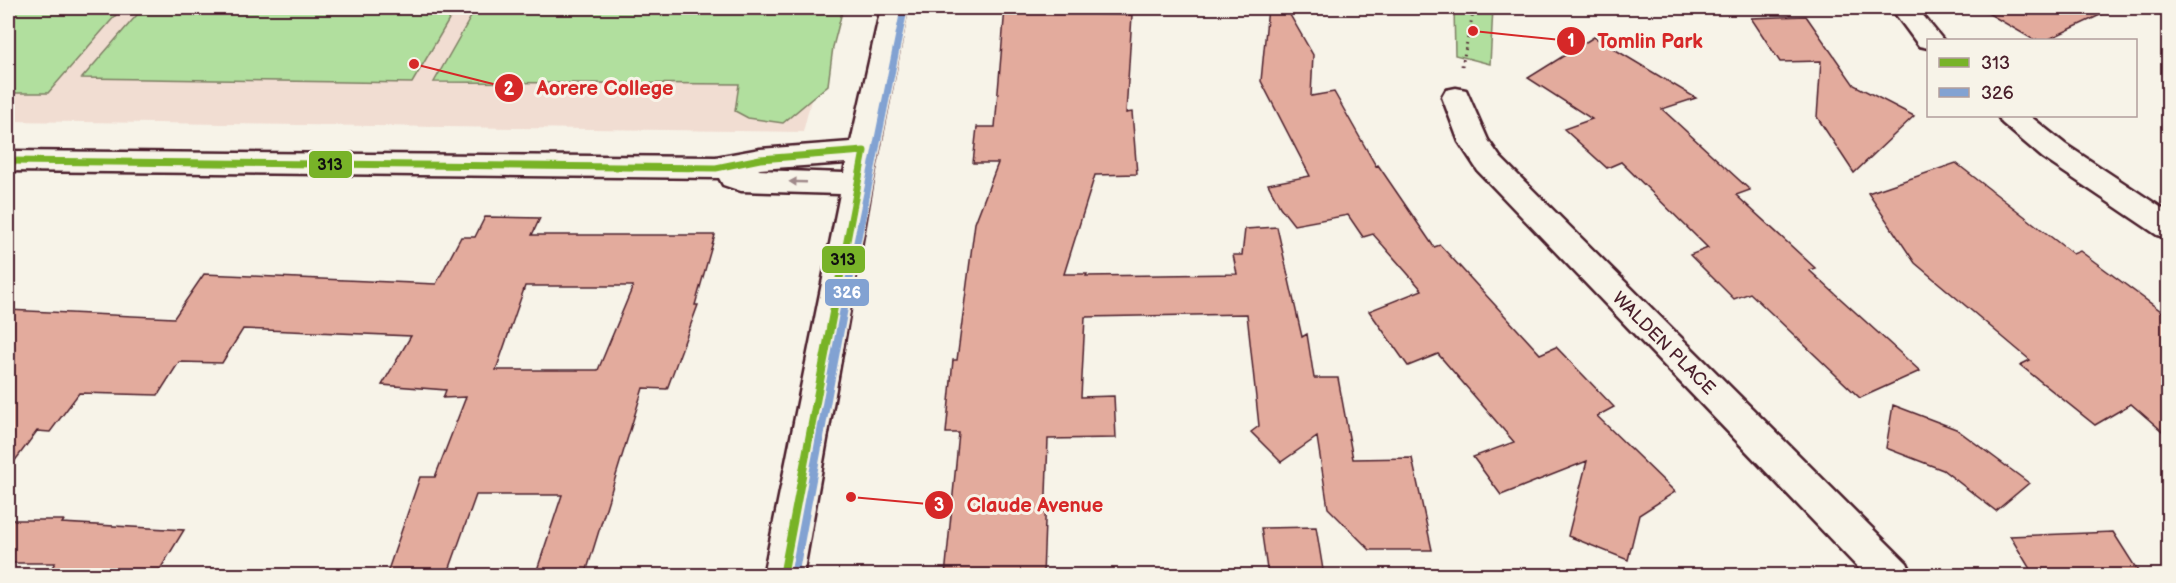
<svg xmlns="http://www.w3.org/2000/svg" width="2176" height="583" viewBox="0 0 2176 583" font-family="'Balsamiq Sans',sans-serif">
<rect width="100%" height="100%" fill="#f7f3e8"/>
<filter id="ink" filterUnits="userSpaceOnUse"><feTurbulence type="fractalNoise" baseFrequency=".0167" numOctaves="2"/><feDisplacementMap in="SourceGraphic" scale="12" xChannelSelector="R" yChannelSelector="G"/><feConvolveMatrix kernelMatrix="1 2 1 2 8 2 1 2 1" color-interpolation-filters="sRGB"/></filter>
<g filter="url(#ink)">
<!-- built -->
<path fill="#f1ddd2" d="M8,8H834L803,132L8,121Z"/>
<!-- green -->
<path fill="#b1df9e" stroke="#7e7f64" stroke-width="1.5" d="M8,8H122L48,93H8Z
M143,8H456L412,83L82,78Z
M476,8H843L833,47L828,85L783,123L748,118L735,111L739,84L434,82Z
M1454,8H1493L1490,64L1455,55Z"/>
<!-- building -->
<path fill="#e3ab9d" stroke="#4a1f2b" stroke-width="1.5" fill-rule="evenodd" d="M1005,8H1079V14L1132,15L1126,113L1132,112L1137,174L1095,175L1064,274H1087L1086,276L1237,274L1233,255H1242L1245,229L1277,227L1302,337L1307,334L1314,378H1338L1353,459L1412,458L1432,550H1370L1328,508L1317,437L1281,462L1251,432L1259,426L1247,314L1085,317L1081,397L1114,396L1116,438L1048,439L1043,576H945L959,433H946L953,360H957L975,223L998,163H973L977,127H995Z
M1268,8H1286L1313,55L1311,96L1334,92L1376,166L1378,165L1434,247L1440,245L1540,354L1556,347L1614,407L1597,416L1675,492L1639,515L1628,560L1568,536L1587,461L1501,495L1473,457L1514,442L1438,354L1408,366L1369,311L1422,290L1373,234L1363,237L1348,215L1294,225L1280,207L1268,184L1310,176L1261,81Z
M1979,8H2115L2047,40H2034Z
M1806,16L1854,85L1914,116L1854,173L1817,117L1821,61L1780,62L1751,18Z
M1594,37L1696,98L1662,109L1750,190L1736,195L1815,268L1809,270L1920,371L1860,398L1750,293L1734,299L1690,255L1708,248L1621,162L1607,168L1564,129L1592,119L1528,78Z
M1956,163L2073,254L2080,251L2169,317V437L2131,404L2095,425L2020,365L2030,360L1915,263L1868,193Z
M485,217L540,218L532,235H715L695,305H698L667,389L643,388L585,576H535L562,495H476L447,576H386L420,477H435L466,397L443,398L446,390L382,385L411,336L243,329L222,363L179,362L158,395L79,393L50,432L37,431L8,470V310L174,318L204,274L436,284L461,237H475ZM525,286H633L598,370H496Z
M1893,405L1956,429L2029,483L1996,511L1943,470L1886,448Z
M8,520H64L62,523L184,530L156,576H46L55,563H8Z
M1316,527L1324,576H1268L1261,528Z
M2113,532L2141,576L2033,574L2010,536Z"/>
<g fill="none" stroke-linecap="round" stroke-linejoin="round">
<!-- minor casing -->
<g stroke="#4a1f2b" stroke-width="5">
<path id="minor" d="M1891,8H1917L1943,40H1928V48L1919,46Z
M1456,88L1466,90L1488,140L1500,157L1907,563L1913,576H1866L1478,171L1459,142L1442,97L1446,90Z
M1998,116H2030L2065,144L2168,212V238L2157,235L2043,158L2002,123Z"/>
</g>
<!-- secondary casing -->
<g stroke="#4a1f2b" stroke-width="5">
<path id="secondary" d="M881,8H907L872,184L803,576H763L840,194L741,191L723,185L719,178L8,171V151L716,157L760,149L851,142ZM846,163L844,173L758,170L760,169Z"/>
</g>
<!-- path -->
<path stroke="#4a1f2b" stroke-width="3" stroke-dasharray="1.5 4" stroke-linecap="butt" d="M1462,66L1474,8"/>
<!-- minor -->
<use href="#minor" fill="#f7f3e8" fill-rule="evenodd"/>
<!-- secondary -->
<use href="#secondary" fill="#f7f3e8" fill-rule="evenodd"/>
<!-- bus-1-far1 casing -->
<g stroke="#f7f3e8" stroke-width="10">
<path id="bus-1-far1" d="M8,161L716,168L760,159L864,151L843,262"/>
</g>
<!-- bus-1 casing -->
<g stroke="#f7f3e8" stroke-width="13">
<path id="bus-1" d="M783,576L843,260"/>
</g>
<!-- bus-2-far1 casing -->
<g stroke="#f7f3e8" stroke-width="10">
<path id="bus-2-far1" d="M853,262L904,10"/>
</g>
<!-- bus-2 casing -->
<g stroke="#f7f3e8" stroke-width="13">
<path id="bus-2" d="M794,576L853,260"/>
</g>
<!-- bus-1-far1 -->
<use href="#bus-1-far1" stroke="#78b328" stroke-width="7"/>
<!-- bus-1 -->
<use href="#bus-1" stroke="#78b328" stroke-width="8"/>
<!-- bus-2-far1 -->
<use href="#bus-2-far1" stroke="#82a2d2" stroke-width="7"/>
<!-- bus-2 -->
<use href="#bus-2" stroke="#82a2d2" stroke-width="8"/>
</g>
<!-- one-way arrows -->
<defs><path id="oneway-solid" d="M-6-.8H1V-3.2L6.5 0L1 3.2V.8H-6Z" transform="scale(1.5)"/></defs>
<use fill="#a0898a" href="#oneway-solid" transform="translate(798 182) rotate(-178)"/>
</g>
<g text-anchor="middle" stroke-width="6" stroke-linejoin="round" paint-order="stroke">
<!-- street labels -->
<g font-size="18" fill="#4a1f2b" stroke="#f7f3e8">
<text transform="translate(1664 343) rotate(45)" y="6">WALDEN PLACE</text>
</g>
</g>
<!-- callouts -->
<path fill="none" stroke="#d62828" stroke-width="2" d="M1473 31L1571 41M414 64L509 88M851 497L939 505"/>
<g fill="#d62828" stroke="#f7f3e8" stroke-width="2">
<circle cx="1473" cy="31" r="6"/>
<circle cx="414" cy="64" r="6"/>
<circle cx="851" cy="497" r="6"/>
<circle cx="1571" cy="41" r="15"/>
<circle cx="509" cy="88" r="15"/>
<circle cx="939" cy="505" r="15"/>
</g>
<g font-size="18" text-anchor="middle" font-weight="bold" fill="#fff">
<text x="1571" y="47">1</text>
<text x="509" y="95">2</text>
<text x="939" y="511">3</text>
</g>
<g font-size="20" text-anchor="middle" font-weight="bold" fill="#d62828" stroke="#f7f3e8" stroke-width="6" stroke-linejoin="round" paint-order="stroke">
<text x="1650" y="48">Tomlin Park</text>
<text x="605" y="95">Aorere College</text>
<text x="1035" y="512">Claude Avenue</text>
</g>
<g stroke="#f7f3e8" stroke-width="2">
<rect x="308" y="150" width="45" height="29" rx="6" fill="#78b328"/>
<rect x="821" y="245" width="45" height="29" rx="6" fill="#78b328"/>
<rect x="824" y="278" width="46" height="29" rx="6" fill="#82a2d2"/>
</g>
<g font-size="16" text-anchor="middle" font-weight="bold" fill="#fff">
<text x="847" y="298">326</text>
</g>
<g font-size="16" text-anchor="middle" font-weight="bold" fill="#111">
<text x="330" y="170">313</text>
<text x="843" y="265">313</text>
</g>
<!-- margin -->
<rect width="2176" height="583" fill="none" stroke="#f7f3e8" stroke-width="30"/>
<rect x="15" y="15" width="2146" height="553" fill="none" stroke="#4a1f2b" stroke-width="2" filter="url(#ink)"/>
<!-- legend -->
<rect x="1927" y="39" width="210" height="78" fill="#f7f3e8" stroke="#b29e9c" stroke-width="1.5"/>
<rect x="1939" y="58" width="30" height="9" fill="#78b328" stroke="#b29e9c" stroke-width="1.5"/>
<text x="1981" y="69" font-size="18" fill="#4a1f2b">313</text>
<rect x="1939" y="88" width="30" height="9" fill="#82a2d2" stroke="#b29e9c" stroke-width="1.5"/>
<text x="1981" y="99" font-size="18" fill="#4a1f2b">326</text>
</svg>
